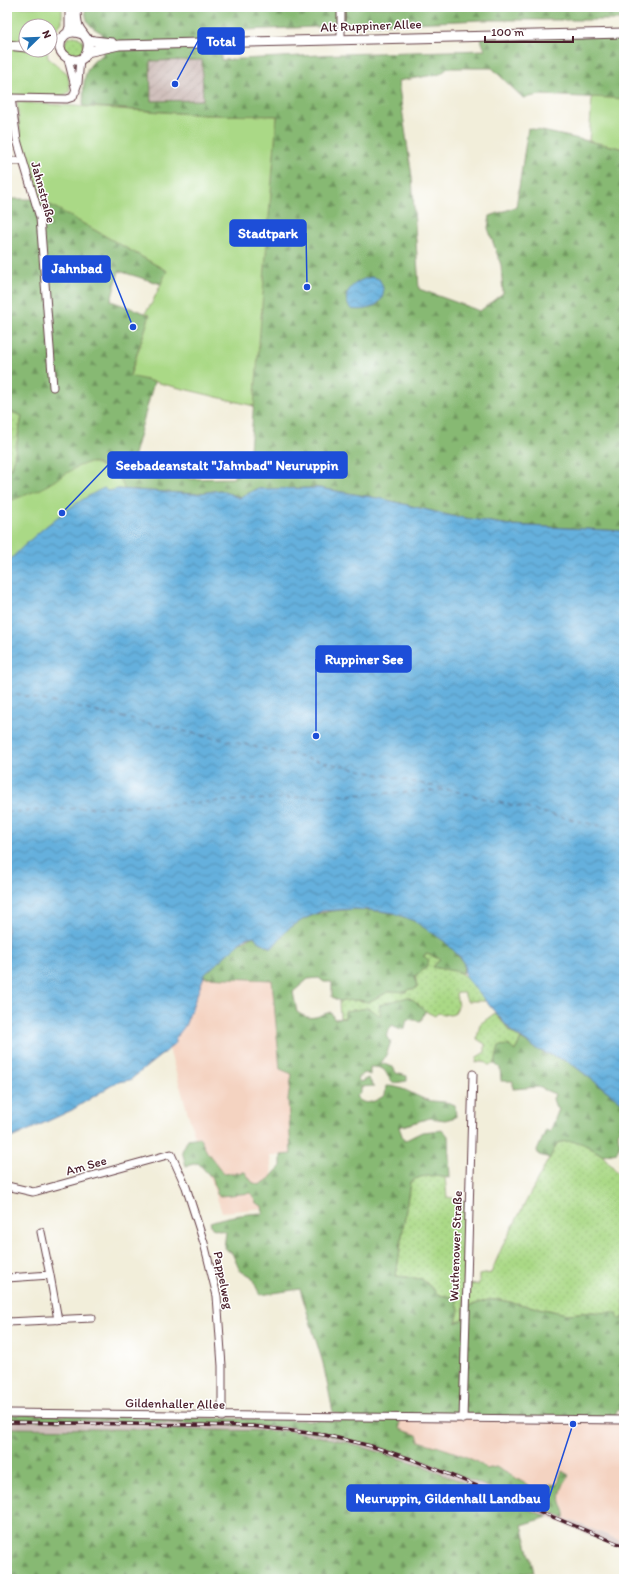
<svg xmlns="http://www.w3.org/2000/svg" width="631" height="1586" viewBox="0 0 631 1586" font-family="Itim,sans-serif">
<defs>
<pattern id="industrial-furrows" width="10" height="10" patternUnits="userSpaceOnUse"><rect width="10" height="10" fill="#d0c0bc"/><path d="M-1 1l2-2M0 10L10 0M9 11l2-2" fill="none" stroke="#b4a5a2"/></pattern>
<pattern id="grass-dots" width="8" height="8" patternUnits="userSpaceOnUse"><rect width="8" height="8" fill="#aad986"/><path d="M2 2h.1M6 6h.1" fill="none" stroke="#94ba74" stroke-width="1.8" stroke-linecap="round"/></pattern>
<pattern id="forest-firs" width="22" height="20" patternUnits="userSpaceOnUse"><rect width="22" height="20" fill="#87b973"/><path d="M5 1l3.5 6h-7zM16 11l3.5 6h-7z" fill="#70965f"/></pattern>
<pattern id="water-waves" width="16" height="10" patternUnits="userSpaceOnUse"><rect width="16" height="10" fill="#65b0dd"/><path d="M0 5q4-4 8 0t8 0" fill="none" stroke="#558fb3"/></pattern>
</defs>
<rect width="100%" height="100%" fill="#fff"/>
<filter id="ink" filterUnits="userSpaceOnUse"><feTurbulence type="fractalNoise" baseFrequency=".025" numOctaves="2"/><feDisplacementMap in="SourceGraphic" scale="8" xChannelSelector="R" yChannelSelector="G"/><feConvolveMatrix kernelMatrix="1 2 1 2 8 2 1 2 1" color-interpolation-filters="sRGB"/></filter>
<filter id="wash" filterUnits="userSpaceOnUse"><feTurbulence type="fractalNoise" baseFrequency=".012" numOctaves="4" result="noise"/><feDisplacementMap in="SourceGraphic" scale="16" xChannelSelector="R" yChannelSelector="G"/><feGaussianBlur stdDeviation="0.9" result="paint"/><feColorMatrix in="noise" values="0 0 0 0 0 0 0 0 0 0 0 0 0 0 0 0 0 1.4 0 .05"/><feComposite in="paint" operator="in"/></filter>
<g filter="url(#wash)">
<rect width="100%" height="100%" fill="#f2eeda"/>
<!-- built -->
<path fill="#f4d3c1" d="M203,977L272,980L280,1069L292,1074L288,1099L291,1154L270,1156L276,1207L222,1212L197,1144L169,1049L175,1044V1039L185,1026Z
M400,1417L624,1419V1542L565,1518L566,1512L561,1502V1493L562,1486L569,1475L563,1471L557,1485L534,1493L496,1467L486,1469L483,1465L464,1456L419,1441L400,1429Z"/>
<!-- industrial -->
<path fill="url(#industrial-furrows)" d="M202,60L203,100L151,101L150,61Z"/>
<!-- railway -->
<path fill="#d0c0bc" d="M7,1420L186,1423L291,1427L316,1432L364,1443L421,1460L624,1542V1549L437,1471L389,1455L291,1431L7,1428Z"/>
<!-- grass -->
<path fill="url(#grass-dots)" stroke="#7a7c58" d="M64 46a10 10 0 1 1 20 0a10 10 0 1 1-20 0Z
M7,410L22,416L12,469L7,468Z
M427,954L440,959L433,967C440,969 446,968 452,970C466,972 476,990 486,1001H467L464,993H456L458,1007L454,1014L450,1015L438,1013L435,1016L425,1011L415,1001L382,1016L376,1014L340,1018L339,1001L359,1000L368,1002L390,991L406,992L410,989L417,988L415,976L426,968L422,956Z
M495,1013L511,1032L521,1039L515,1051L499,1046L495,1064L488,1065L485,1061L476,1063L477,1057L485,1052V1044L477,1039L480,1024Z
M571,1140L584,1144L602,1155L624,1180V1316L620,1320L593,1312L567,1314L500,1300H488L466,1307L468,1285L479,1284V1275L491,1273L502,1247L557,1143Z
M430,1175L445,1177L447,1197L466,1201L464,1319L456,1323L459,1310L457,1304L458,1298L439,1295L422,1279L396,1276L410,1182L418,1176Z"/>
<!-- forest -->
<path fill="url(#forest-firs)" stroke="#686c4f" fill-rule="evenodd" d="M85,7H624V20H482L221,31V60L340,54L485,50L480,37L624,36V99L541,95L523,98L492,68H448L440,74L398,81L412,177L419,289L480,311L503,293L501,265L488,228L490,216L516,207L528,128L621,148L624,151V531L510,525L452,516L383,499L319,488L256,489L240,498L220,490L195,494L118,489L7,508V468L12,469L22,416L7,410V199H40L167,271L161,284L119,271L111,301L150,315L130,375L154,382L133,458H187L189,479L234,478L235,461L249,462L277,116L204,115L83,106C84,85 81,66 103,55L102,33C88,26 86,22 85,7ZM202,60L203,100L151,101L150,61Z
M355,909C368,911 380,910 392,913C420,920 449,940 464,964L463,973C453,970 444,970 433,967L440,959L427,954L423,956L429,960L426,968L415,976L417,988L410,989L406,992L390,991L368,1002L359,1000L339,1001L332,997V982H324L319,978L308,979L293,992L297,1012C312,1022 316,1016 331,1012L334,1019L345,1018V1011L368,1008L381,1016L379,1005L408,997L415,1001L425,1011L421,1021L407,1019L405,1028L400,1029L392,1025L386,1036L391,1041L386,1056L381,1063L393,1067L396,1073L407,1076V1081L394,1083C382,1073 390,1067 370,1067V1075L365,1073L357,1078L360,1082L368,1078L374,1086L361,1087V1093L356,1096C364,1108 376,1101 385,1095L386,1086C402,1086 410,1093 424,1099C434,1103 445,1100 455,1105L456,1117L445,1120L430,1118L399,1127L404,1141L422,1132L443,1130L448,1136L450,1178C434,1176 424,1173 410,1182L396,1276L422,1279L439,1295L458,1298L457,1304L459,1310L456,1323L466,1318V1307L488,1300H500L567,1314L593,1312L616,1313L620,1320L624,1316V1410H618L613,1418L400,1417V1429L417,1435L419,1441C435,1446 476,1457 486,1469L496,1467L528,1485L534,1492L539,1488L546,1489L551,1484L557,1485L562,1471L569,1475C564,1483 559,1492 561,1503C563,1509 566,1511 565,1518L421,1460L364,1443L291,1427L108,1421L7,1420V1414L341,1421V1415L333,1412L323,1363L300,1289L260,1295L251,1276L240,1271L232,1253L224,1248L226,1232L212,1228L210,1222C228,1216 244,1214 263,1213L262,1206L256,1203L251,1193L220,1196L217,1194L213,1179L198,1163L186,1166L182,1151L188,1139L199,1137L207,1152L224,1174L245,1172L252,1182L259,1185L268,1180L281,1166V1155L291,1154L288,1099L292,1074L280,1069L272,980L203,977C209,964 241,940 254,936L258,941L272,948C277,942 282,934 288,929C308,912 330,911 355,909Z
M521,1039L538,1050L569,1062L624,1104V1124C616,1131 618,1135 620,1144L617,1152L602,1155C584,1144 578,1138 557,1143L550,1158L539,1155L537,1151L546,1130L550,1132L559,1109L556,1108L553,1099L555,1094L538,1087L513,1089V1081H501L500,1068L495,1064L499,1046L508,1045L515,1051Z
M7,1428L291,1431L346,1442L421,1465L548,1517L522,1525L534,1572L490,1579H7Z"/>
<!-- green -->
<path fill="#aad986" stroke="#7a7c58" d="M7,7H62V22L50,37V26H26V50H47L48,58L68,74L70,91L65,95L7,102Z
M592,97L624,99V151L621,148L589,141Z
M17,102L204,115L277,116L254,406L130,376L150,315L145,313L152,303L167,271L40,199L23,161Z
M87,463H95L118,475L125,490L118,489L7,566V502L41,489L77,467Z"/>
<!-- water -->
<path fill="url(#water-waves)" stroke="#586884" d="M373,277L379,279C393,300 371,313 351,309C337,293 358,278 373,277Z
M104,488L109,491L118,489L195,494L220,490L240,498L256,489L319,488L383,499L452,516L510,525L624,531V1104L569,1062L538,1050L512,1032L465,977L464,964L460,957L444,941L414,921L394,913L380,911L355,909L322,911L304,919L288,929L272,948L258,941L254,936L245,938L205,974L185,1026L175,1039V1044L130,1080L117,1082L72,1110L7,1140V563C32,536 71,503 104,488Z"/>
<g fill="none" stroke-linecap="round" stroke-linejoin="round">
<!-- ferry -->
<path stroke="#555972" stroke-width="1" stroke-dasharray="5 4" stroke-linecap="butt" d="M7,692L450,790L624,832
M7,812L448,790"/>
</g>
</g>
<g filter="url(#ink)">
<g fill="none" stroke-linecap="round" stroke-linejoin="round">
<!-- minor casing -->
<g stroke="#633e45" stroke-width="9">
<path id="minor" d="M341,39V7
M68,59L76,91
M7,161H23
M53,387L40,218L17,140L11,98L67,99L73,97L78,83L80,59
M7,1186L33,1192L37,1191L171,1154L186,1187L204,1243L217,1296L222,1366V1417
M50,1275L58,1320
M7,1278L50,1275L41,1232
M7,1322L92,1318
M7,1413L624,1420
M463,1419L473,1074"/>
</g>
<!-- major casing -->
<g stroke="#633e45" stroke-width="11">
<path id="major" d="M76,7C76,13 76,20 78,26C81,34 90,38 88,48C86,66 65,62 60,49C59,36 69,28 82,34
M68,33L70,27V7
M87,39L94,41L112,43
M50,43L61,39
M7,45L26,47
M87,52L119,45L624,33"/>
</g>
<!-- minor -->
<use href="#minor" stroke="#fff" stroke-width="7"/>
<!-- major -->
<use href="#major" stroke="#fff" stroke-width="9"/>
<!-- rail casing -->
<g stroke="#4a1f2b" stroke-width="3.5">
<path id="rail" d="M7,1422L252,1426L325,1435L371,1446L411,1459L624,1546"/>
</g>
<!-- rail -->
<use href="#rail" stroke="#fff" stroke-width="2" stroke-dasharray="6" stroke-linecap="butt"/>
</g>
</g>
<g text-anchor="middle" stroke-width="3" stroke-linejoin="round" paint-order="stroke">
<!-- street labels -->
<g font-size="13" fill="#4a1f2b" stroke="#fff">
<text transform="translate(371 25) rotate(-2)" y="5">Alt Ruppiner Allee</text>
<text transform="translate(44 192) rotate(75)" y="5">Jahnstraße</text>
<text transform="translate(86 1165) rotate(-16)" y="5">Am See</text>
<text transform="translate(455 1246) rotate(-88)" y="5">Wuthenower Straße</text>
<text transform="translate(224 1280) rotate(79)" y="5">Pappelweg</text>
<text transform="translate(175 1403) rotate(1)" y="5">Gildenhaller Allee</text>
</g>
</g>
<!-- callouts -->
<path fill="none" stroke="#1d4ed8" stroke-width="1.5" d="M175 84L198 41M307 287L306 233M133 327L110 269M62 513L108 465M316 736L316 659M573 1424L549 1498"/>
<g fill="#1d4ed8" stroke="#fff" stroke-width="1.5">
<circle cx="175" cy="84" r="4"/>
<circle cx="307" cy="287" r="4"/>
<circle cx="133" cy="327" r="4"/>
<circle cx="62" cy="513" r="4"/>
<circle cx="316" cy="736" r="4"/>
<circle cx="573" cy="1424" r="4"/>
</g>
<g fill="#1d4ed8" stroke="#1d4ed8" stroke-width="1.5">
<rect x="198" y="28" width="46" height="26" rx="4"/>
<rect x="230" y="220" width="76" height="26" rx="4"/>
<rect x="43" y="256" width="67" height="26" rx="4"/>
<rect x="108" y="452" width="239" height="26" rx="4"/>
<rect x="316" y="646" width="95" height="26" rx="4"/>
<rect x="347" y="1485" width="202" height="26" rx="4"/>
</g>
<g font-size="14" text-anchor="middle" font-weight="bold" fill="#fff">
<text x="221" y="46">Total</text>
<text x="268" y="238">Stadtpark</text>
<text x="77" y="273">Jahnbad</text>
<text x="227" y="470">Seebadeanstalt "Jahnbad" Neuruppin</text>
<text x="364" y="664">Ruppiner See</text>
<text x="448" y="1503">Neuruppin, Gildenhall Landbau</text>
</g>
<!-- margin -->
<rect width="631" height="1586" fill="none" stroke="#fff" stroke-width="24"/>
<!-- north arrow -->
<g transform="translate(38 38) rotate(67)"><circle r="19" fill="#ffffff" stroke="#b7a5aa"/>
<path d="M0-3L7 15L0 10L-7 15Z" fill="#1f6fb2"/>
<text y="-6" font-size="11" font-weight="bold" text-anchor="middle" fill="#4a1f2b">N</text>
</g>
<!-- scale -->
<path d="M485 36v6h88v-6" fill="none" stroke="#4a1f2b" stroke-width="2"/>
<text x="491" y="36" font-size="12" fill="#4a1f2b" stroke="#ffffff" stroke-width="3" paint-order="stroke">100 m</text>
</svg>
